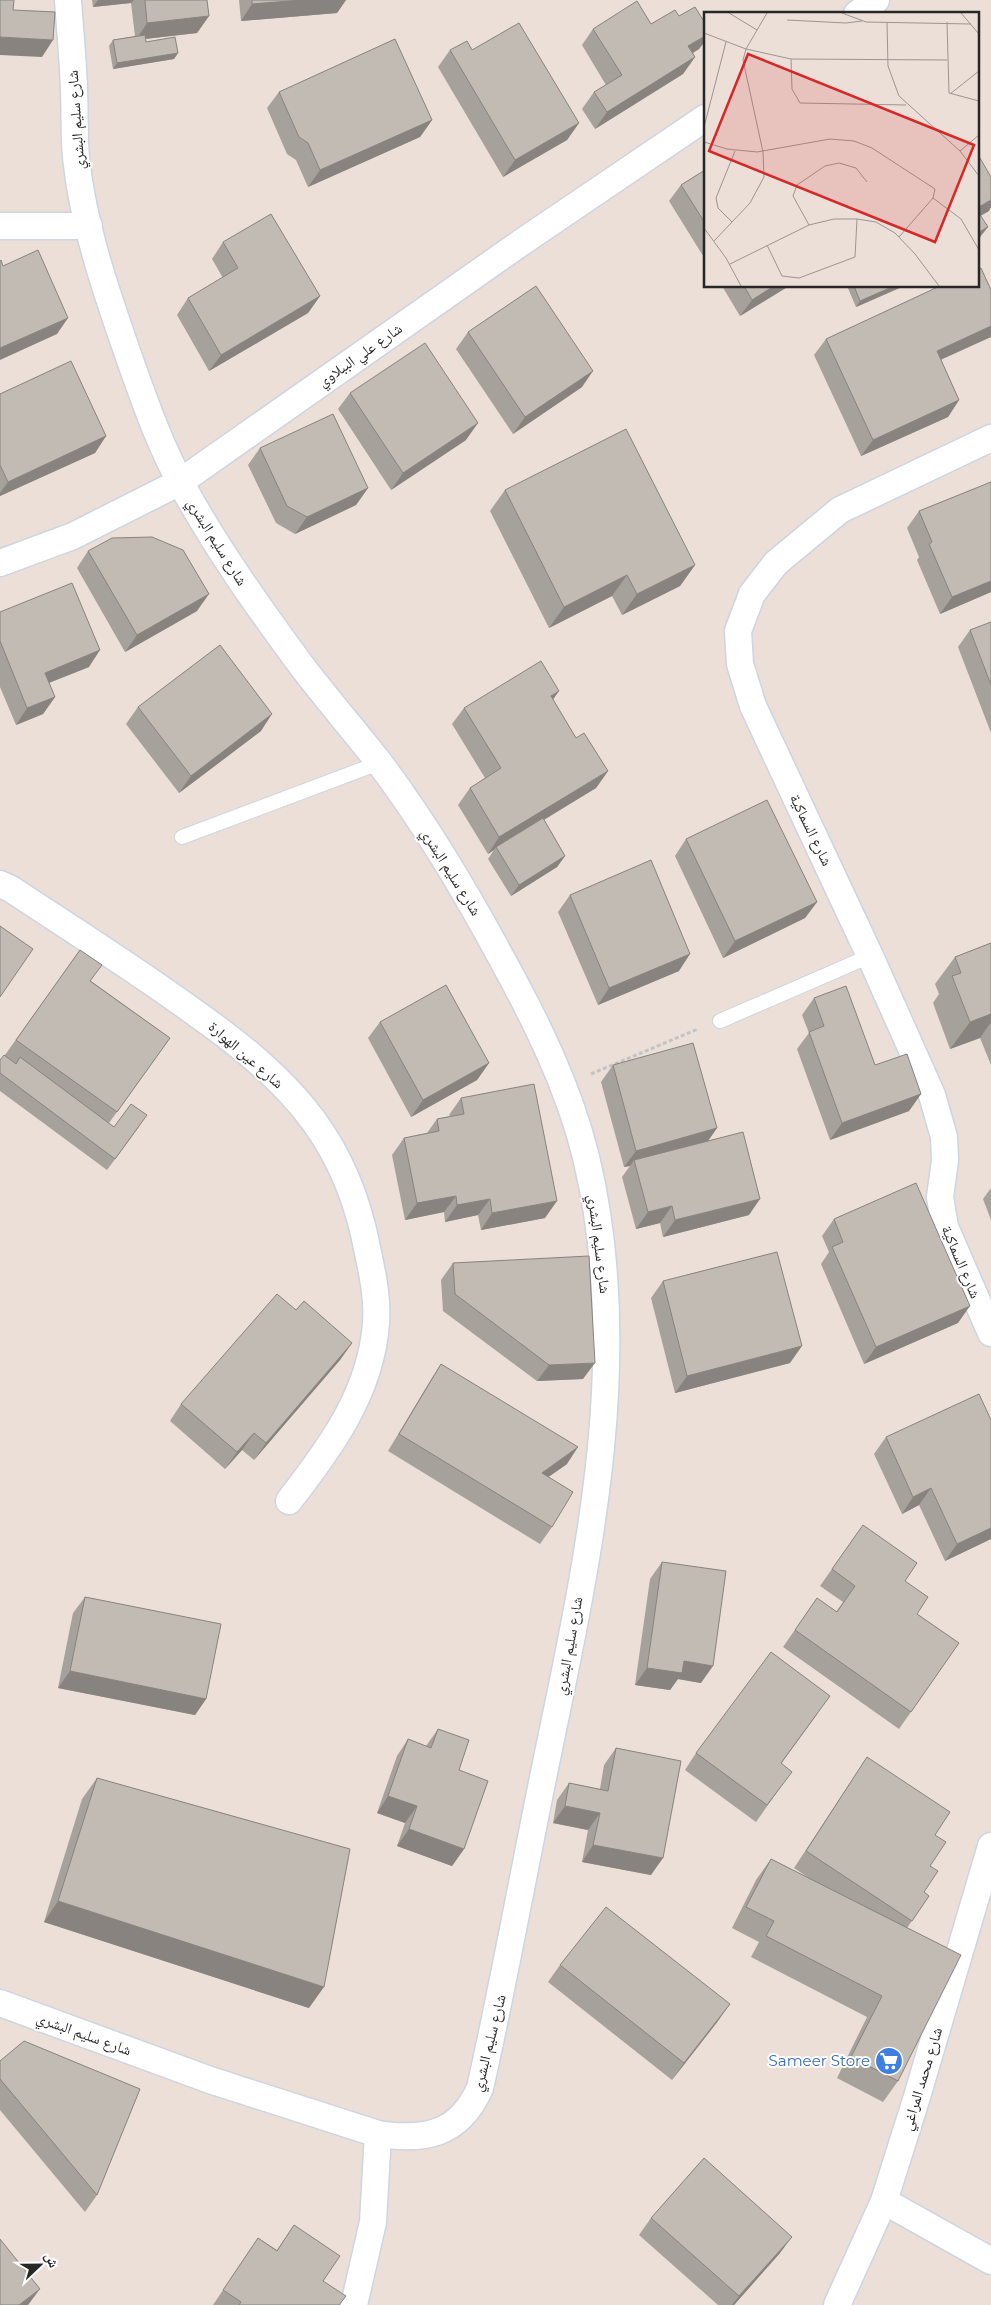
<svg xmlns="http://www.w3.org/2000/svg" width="991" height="2305" viewBox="0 0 991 2305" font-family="Montserrat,'Noto Naskh Arabic',sans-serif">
<rect width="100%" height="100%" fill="#ebdfd8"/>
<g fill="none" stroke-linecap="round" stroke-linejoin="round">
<!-- lane casing -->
<g stroke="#cdd5e1" stroke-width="16">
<path id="lane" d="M182,837L379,763
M720,1021L870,956"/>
</g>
<!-- street casing -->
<g stroke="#cdd5e1" stroke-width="29">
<path id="street" d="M857,14L876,0
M0,226H89
M991,438L840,510L776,563L752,594L738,631L740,664L753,706L870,956L932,1095L944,1137L945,1160L940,1197L945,1227L991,1333
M0,563L73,536L180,482L522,242L705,118
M0,884L11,889C73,930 135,969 194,1012C238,1043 281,1077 313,1120C341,1158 358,1201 367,1248C372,1271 378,1299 376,1323C371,1393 330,1448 289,1501
M0,2003L210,2080L378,2134C425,2141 459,2135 480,2088C504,1982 523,1875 545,1768C586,1569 635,1360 586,1157C569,1088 537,1023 503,961C466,892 426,824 378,761C353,729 326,698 301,665C259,608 217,549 183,487C161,448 146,405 131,363C108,297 83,227 76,157C74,135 75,112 74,90C73,60 70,30 68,0
M884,2201L991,2261
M354,2305L373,2222L378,2134
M837,2305L884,2201L916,2100L991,1846"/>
</g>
<!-- path -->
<path stroke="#c3c3c3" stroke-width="3" stroke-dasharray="4 2.5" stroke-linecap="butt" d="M591,1074L698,1029"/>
<!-- lane -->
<use href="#lane" stroke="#fff" stroke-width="14"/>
<!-- street -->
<use href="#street" stroke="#fff" stroke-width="26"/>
</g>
<!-- wall -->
<path fill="#a7a19b" d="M92,0H207L209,16L197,33L145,39L146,42L178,53L174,59L113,69L109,46L113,40L135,36L131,3L93,7Z
M239,0H346L337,13L241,21Z
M679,16L705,23V41L699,49L693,53L695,57L683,74L595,129L582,109L594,92L606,85L582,45L593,29L651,24Z
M450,50H472L579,123L567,140L503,177L438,67Z
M279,92L432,120L420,137L308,187L296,160L287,154L267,108Z
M705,170V259L669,201L681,185Z
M223,242L320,296L308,313L209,371L177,315L188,298L223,278L212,259Z
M722,286H789L740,316Z
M847,286H904L856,307Z
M468,332L582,387L513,434L456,349Z
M826,339L941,360L959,400L948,417L861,456L814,355Z
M350,393L466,440L391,490L338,409Z
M0,394L106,436L95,453L0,496Z
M260,448L368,488L356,505L295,534L276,523L248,465Z
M991,482V592L940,614L917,560L919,557L907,528L919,511Z
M505,490L695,565L680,586L622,615L612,596L549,628L490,511Z
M88,551L197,611L125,652L77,568Z
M0,612L89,667L49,683L55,697L43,714L16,725L0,687Z
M991,622V733L958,647L970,630Z
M553,700L576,738L608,771L596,788L544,820L565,856L557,867L511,896L488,859L494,850L488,854L458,805L470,788L485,778L452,724L464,708Z
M138,707L261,731L179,793L126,724Z
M686,839L817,902L805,918L723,958L675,856Z
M570,895L679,971L598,1005L558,912Z
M991,943V1065L980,1038L950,1049L933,1003L939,994L935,984L955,957Z
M80,950L91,981L170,1038L109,1123L114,1127H139L107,1170L0,1091V1060L5,1055Z
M814,998L875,1065L921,1094L909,1111L830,1140L797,1049L809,1033L802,1015Z
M380,1022L489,1063L477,1080L411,1117L368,1038Z
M613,1065L717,1128L708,1141L749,1215L663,1237L660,1223L636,1229L622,1177L630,1166L624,1167L601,1082Z
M461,1098L545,1218L481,1230L478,1215L445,1222L444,1212L405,1220L392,1155L404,1138L427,1133L437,1119L450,1116L449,1115Z
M991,1188V1220L983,1199Z
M834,1219L958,1323L864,1364L821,1264L829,1252L822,1236Z
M453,1263L583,1379L537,1381L443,1311L441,1280Z
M663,1281L790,1363L675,1393L651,1298Z
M296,1310L352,1343L340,1360L254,1460L242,1450L225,1469L170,1421L181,1404Z
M441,1364L567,1464L548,1477L552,1527L540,1544L388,1451L430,1381Z
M991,1420V1539L945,1561L919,1505L902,1514L874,1454L886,1437Z
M863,1525L905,1581L917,1614L959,1643L899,1729L783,1647L817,1598L836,1612L843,1602L820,1586Z
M662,1562L701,1683L678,1679L670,1690L635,1685L650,1579Z
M85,1597L206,1699L195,1715L58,1688L73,1613Z
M818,1713L781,1764L780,1788L756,1822L685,1770L696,1753Z
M438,1729L459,1770L464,1849L452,1866L397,1846L405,1823L377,1813L397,1756L408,1739L426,1746Z
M616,1748L651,1875L582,1862L588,1830L553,1823L557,1800L569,1783L600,1789L604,1765Z
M867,1757L935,1835L924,1892L929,1896L907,1928L898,2081L883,2102L837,2078L867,2017L751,1957L759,1942L732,1928L756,1880L771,1859L809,1878L794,1868Z
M97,1778L309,2008L44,1922L82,1799Z
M560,1965L718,2021L672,2080L548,1982Z
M0,2061L97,2195L85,2212L0,2110Z
M651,2218L780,2253L734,2305H718L639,2235Z
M294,2225L323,2281L339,2305H213L258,2238L277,2250Z"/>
<!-- shaded-wall -->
<path fill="#88837e" d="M98,0H134L131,3L93,7Z
M302,0H346L337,13L241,21L252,4Z
M209,16L197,33L136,40L147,23Z
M705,36V41L699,49L676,63L688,46Z
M0,37L53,40L42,57L0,55Z
M178,53L174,59L113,69L117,63Z
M695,57L683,74L595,129L607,112Z
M432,120L420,137L308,187L320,170Z
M579,123L567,140L503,177L515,160Z
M991,200V207L989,211L977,218V208Z
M988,227L977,241V233Z
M774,286H789L740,316L752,300Z
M894,286H904L856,307L860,301Z
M320,296L308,313L209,371L221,355Z
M68,318L57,334L0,360V348Z
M991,326V337L925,367L937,351Z
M593,371L582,387L513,434L525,417Z
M959,400L948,417L861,456L873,440Z
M478,423L466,440L391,490L403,473Z
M106,436L95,453L0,496V493L8,482Z
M368,488L356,505L295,534L307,517Z
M695,565L680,586L622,615L637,594Z
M627,575L612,596L549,628L564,607Z
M991,581V592L940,614L952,597Z
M209,594L197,611L125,652L137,635Z
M100,650L89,667L33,689L45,673Z
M559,691L547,708L551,696Z
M55,697L43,714L16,725L27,708Z
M272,714L261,731L179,793L191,776Z
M608,771L596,788L497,848L496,847L494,850L488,854L499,837Z
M565,856L557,867L511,896L519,885Z
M817,902L805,918L723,958L735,941Z
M690,954L679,971L598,1005L609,988Z
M991,1014V1022L980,1038L950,1049L970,1022Z
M489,1063L477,1080L411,1117L423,1100Z
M921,1094L909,1111L830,1140L842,1123Z
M717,1128L705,1145L634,1160L630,1166L624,1167L636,1151Z
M456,1196L444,1212L405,1220L417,1203Z
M490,1199L478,1215L445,1222L457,1205Z
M760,1199L749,1215L663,1237L675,1220Z
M557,1201L545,1218L481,1230L492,1213Z
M672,1206L660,1223L636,1229L648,1212Z
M970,1306L958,1323L864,1364L876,1347Z
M352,1343L340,1360L254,1460L266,1443Z
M802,1346L790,1363L675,1393L687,1376Z
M595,1363L583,1379L537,1381L549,1365Z
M254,1433L242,1450L225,1469L237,1452Z
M578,1447L567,1464L530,1490L542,1473Z
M931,1488L919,1505L902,1514L913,1497Z
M991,1528V1539L945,1561L957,1544Z
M684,1661L713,1666L701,1683L678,1679L670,1690L635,1685L647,1668Z
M70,1671L206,1699L195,1715L58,1688Z
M388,1796L417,1806L405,1823L377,1813Z
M565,1806L600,1813L588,1830L553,1823Z
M409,1829L464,1849L452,1866L397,1846Z
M593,1845L663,1858L651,1875L582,1862Z
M58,1901L324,1987L309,2008L44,1922Z
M730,2004L718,2021L672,2080L684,2063Z
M792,2237L780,2253L734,2305H732L739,2296Z
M40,2289L28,2305H19Z"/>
<!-- building -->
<path fill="#c2bbb4" stroke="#88837e" d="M0,0H14L13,10L55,12L53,40L0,37Z
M145,0H207L209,16L147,23Z
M252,0H302L252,4Z
M637,1L651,24L675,10L679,16L695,7L705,23V36L688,46L695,57L607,112L594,92L622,75L593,29Z
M519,23L579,123L515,160L450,50L467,41L472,50Z
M145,35L146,42L175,37L178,53L117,63L113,40Z
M395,39L432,120L320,170L308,143L299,137L279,92Z
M977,153L991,177V200L977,208Z
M705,170V223L681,185Z
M977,210L988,227L977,233Z
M271,214L320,296L221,355L188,298L238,268L223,242Z
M38,250L68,318L0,348V261L1,260L3,266Z
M981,268L991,290V326L937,351L959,400L873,440L826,339L940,286H977V269Z
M536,286L593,371L525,417L468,332Z
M744,286H774L752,300Z
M854,286H894L860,301Z
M425,343L478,423L403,473L350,393Z
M71,361L106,436L8,482L0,465V394Z
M333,414L368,488L307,517L287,506L260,448Z
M626,429L695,565L637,594L627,575L564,607L505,490Z
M991,482V581L952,597L929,544L932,542L919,511Z
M152,537L183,550L209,594L137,635L88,551L112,538Z
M72,583L100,650L45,673L55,697L27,708L0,641V612Z
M991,622V685L970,630Z
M220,645L272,714L191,776L138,707Z
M541,661L559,691L551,696L576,738L584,733L608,771L499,837L470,788L501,768L464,708Z
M767,800L817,902L735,941L686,839Z
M543,818L565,856L519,885L496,847Z
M651,860L690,954L609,988L570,895Z
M0,926L33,949L0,997Z
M991,943V1014L970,1022L952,976L961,973L955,957Z
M80,950L102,965L90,981L170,1038L117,1112L16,1040Z
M446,985L489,1063L423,1100L380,1022Z
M846,986L875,1065L907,1054L921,1094L842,1123L809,1032L824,1026L814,998Z
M693,1043L717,1128L636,1151L613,1065Z
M4,1055L16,1064L20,1057L114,1127L131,1104L147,1115L115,1159L0,1073V1060Z
M534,1084L557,1201L492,1213L490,1199L457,1205L456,1196L417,1203L404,1138L439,1131L437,1119L464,1114L461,1098Z
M743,1132L760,1199L675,1220L672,1206L648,1212L634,1160Z
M916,1183L970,1306L876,1347L832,1247L843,1242L834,1219Z
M777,1252L802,1346L687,1376L663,1281Z
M589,1256L595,1363L549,1365L455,1294L453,1263Z
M277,1294L296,1310L304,1301L352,1343L266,1443L254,1433L237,1452L181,1404Z
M441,1364L578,1447L542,1473L573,1492L552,1527L399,1434Z
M979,1394L991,1420V1528L957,1544L931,1488L913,1497L886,1437Z
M863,1525L917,1563L905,1581L928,1597L917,1614L959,1643L911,1712L795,1630L817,1598L837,1612L855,1586L832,1569Z
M662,1562L726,1571L713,1666L684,1661L682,1673L647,1668Z
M85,1597L221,1624L206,1699L70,1671Z
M771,1652L830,1696L781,1763L792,1772L767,1805L696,1753Z
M438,1729L469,1740L459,1770L488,1781L464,1849L409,1829L417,1806L388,1796L408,1739L431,1748Z
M616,1748L681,1761L663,1858L593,1845L600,1813L565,1806L569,1783L608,1791Z
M867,1757L950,1812L935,1835L946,1842L930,1866L938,1871L924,1892L929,1896L912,1921L806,1851Z
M97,1778L350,1849L324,1987L58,1901Z
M771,1859L961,1955L898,2081L851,2057L882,1996L766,1936L774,1921L746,1907Z
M606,1907L730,2004L684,2063L560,1965Z
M24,2041L140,2089L97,2195L0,2079V2061Z
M704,2158L792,2237L739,2296L651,2218Z
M294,2225L340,2256L323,2281L346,2296L339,2305H239L241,2302L223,2290L258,2238L277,2251Z
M0,2239L40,2289L19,2305H0Z"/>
<!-- icons -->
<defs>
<g id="supermarket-disc" transform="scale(1.4375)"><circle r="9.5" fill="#3f7fe0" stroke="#fff"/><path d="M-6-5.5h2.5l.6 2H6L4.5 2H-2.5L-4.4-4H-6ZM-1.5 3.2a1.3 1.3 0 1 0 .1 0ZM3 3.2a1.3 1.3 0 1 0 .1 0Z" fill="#fff"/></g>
</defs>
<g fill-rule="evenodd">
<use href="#supermarket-disc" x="889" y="2061"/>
</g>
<g text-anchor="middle" stroke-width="4" stroke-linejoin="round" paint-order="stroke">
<!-- street labels -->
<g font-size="15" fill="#272727" stroke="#fff">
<text transform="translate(76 120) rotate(-94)" y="5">شارع سليم البشري</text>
<text transform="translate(360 355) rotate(-35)" y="5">شارع علي الببلاوي</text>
<text transform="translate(217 542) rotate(58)" y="5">شارع سليم البشري</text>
<text transform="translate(811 830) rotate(64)" y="5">شارع السماكية</text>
<text transform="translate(451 872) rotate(58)" y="5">شارع سليم البشري</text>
<text transform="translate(246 1055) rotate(41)" y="5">شارع عين الهوارة</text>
<text transform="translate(599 1244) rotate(83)" y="5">شارع سليم البشري</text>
<text transform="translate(961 1262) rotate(67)" y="5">شارع السماكية</text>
<text transform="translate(569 1646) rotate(-80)" y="5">شارع سليم البشري</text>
<text transform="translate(84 2034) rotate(20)" y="5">شارع سليم البشري</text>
<text transform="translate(489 2043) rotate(-76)" y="5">شارع سليم البشري</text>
<text transform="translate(922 2079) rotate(-73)" y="5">شارع محمد المراغي</text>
</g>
<!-- shop labels -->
<g font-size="15" fill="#366cbe" stroke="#fff" text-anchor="end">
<text x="870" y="2066">Sameer Store</text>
</g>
</g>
<!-- overview -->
<g transform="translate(704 12)">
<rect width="275" height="275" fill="#ebdfd8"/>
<path fill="none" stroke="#9d9591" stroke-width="1" d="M25,1L53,18M138,1L162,10L267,12M257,1L275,22M83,8L142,11L158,9M183,10L184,54L195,84L256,139L275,164M243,10L245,81L275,89M0,21L42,37L87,47L243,48M87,47L88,77L96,91L202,93M246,82L275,59M0,115L22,30M0,130L23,137L53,140L126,127L150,129L168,136L231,177L229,186L195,225M256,139L275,123M229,186L257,207L275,238M28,210L14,196L12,186L31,139M105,213L89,184L93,173L121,154L135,151L152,156L163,170M0,216L22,246L37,274M10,229L46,191L60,165L59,140L39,48L42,37L63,1M63,233L78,264L95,266L151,245L153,207M26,252L105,213L130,207H153L172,210L191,221L211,242L235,274"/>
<path fill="#d62828" fill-opacity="0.15" stroke="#d62828" stroke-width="2.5" d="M44,42L270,133L231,230L5,139Z"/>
<rect width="275" height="275" fill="none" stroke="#272727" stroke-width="2.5"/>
</g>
<!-- north arrow -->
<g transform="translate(40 2265) rotate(68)" stroke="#ffffff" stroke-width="4" paint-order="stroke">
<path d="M0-4L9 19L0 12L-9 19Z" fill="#272727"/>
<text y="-8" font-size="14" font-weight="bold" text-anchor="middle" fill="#272727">ش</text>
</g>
</svg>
